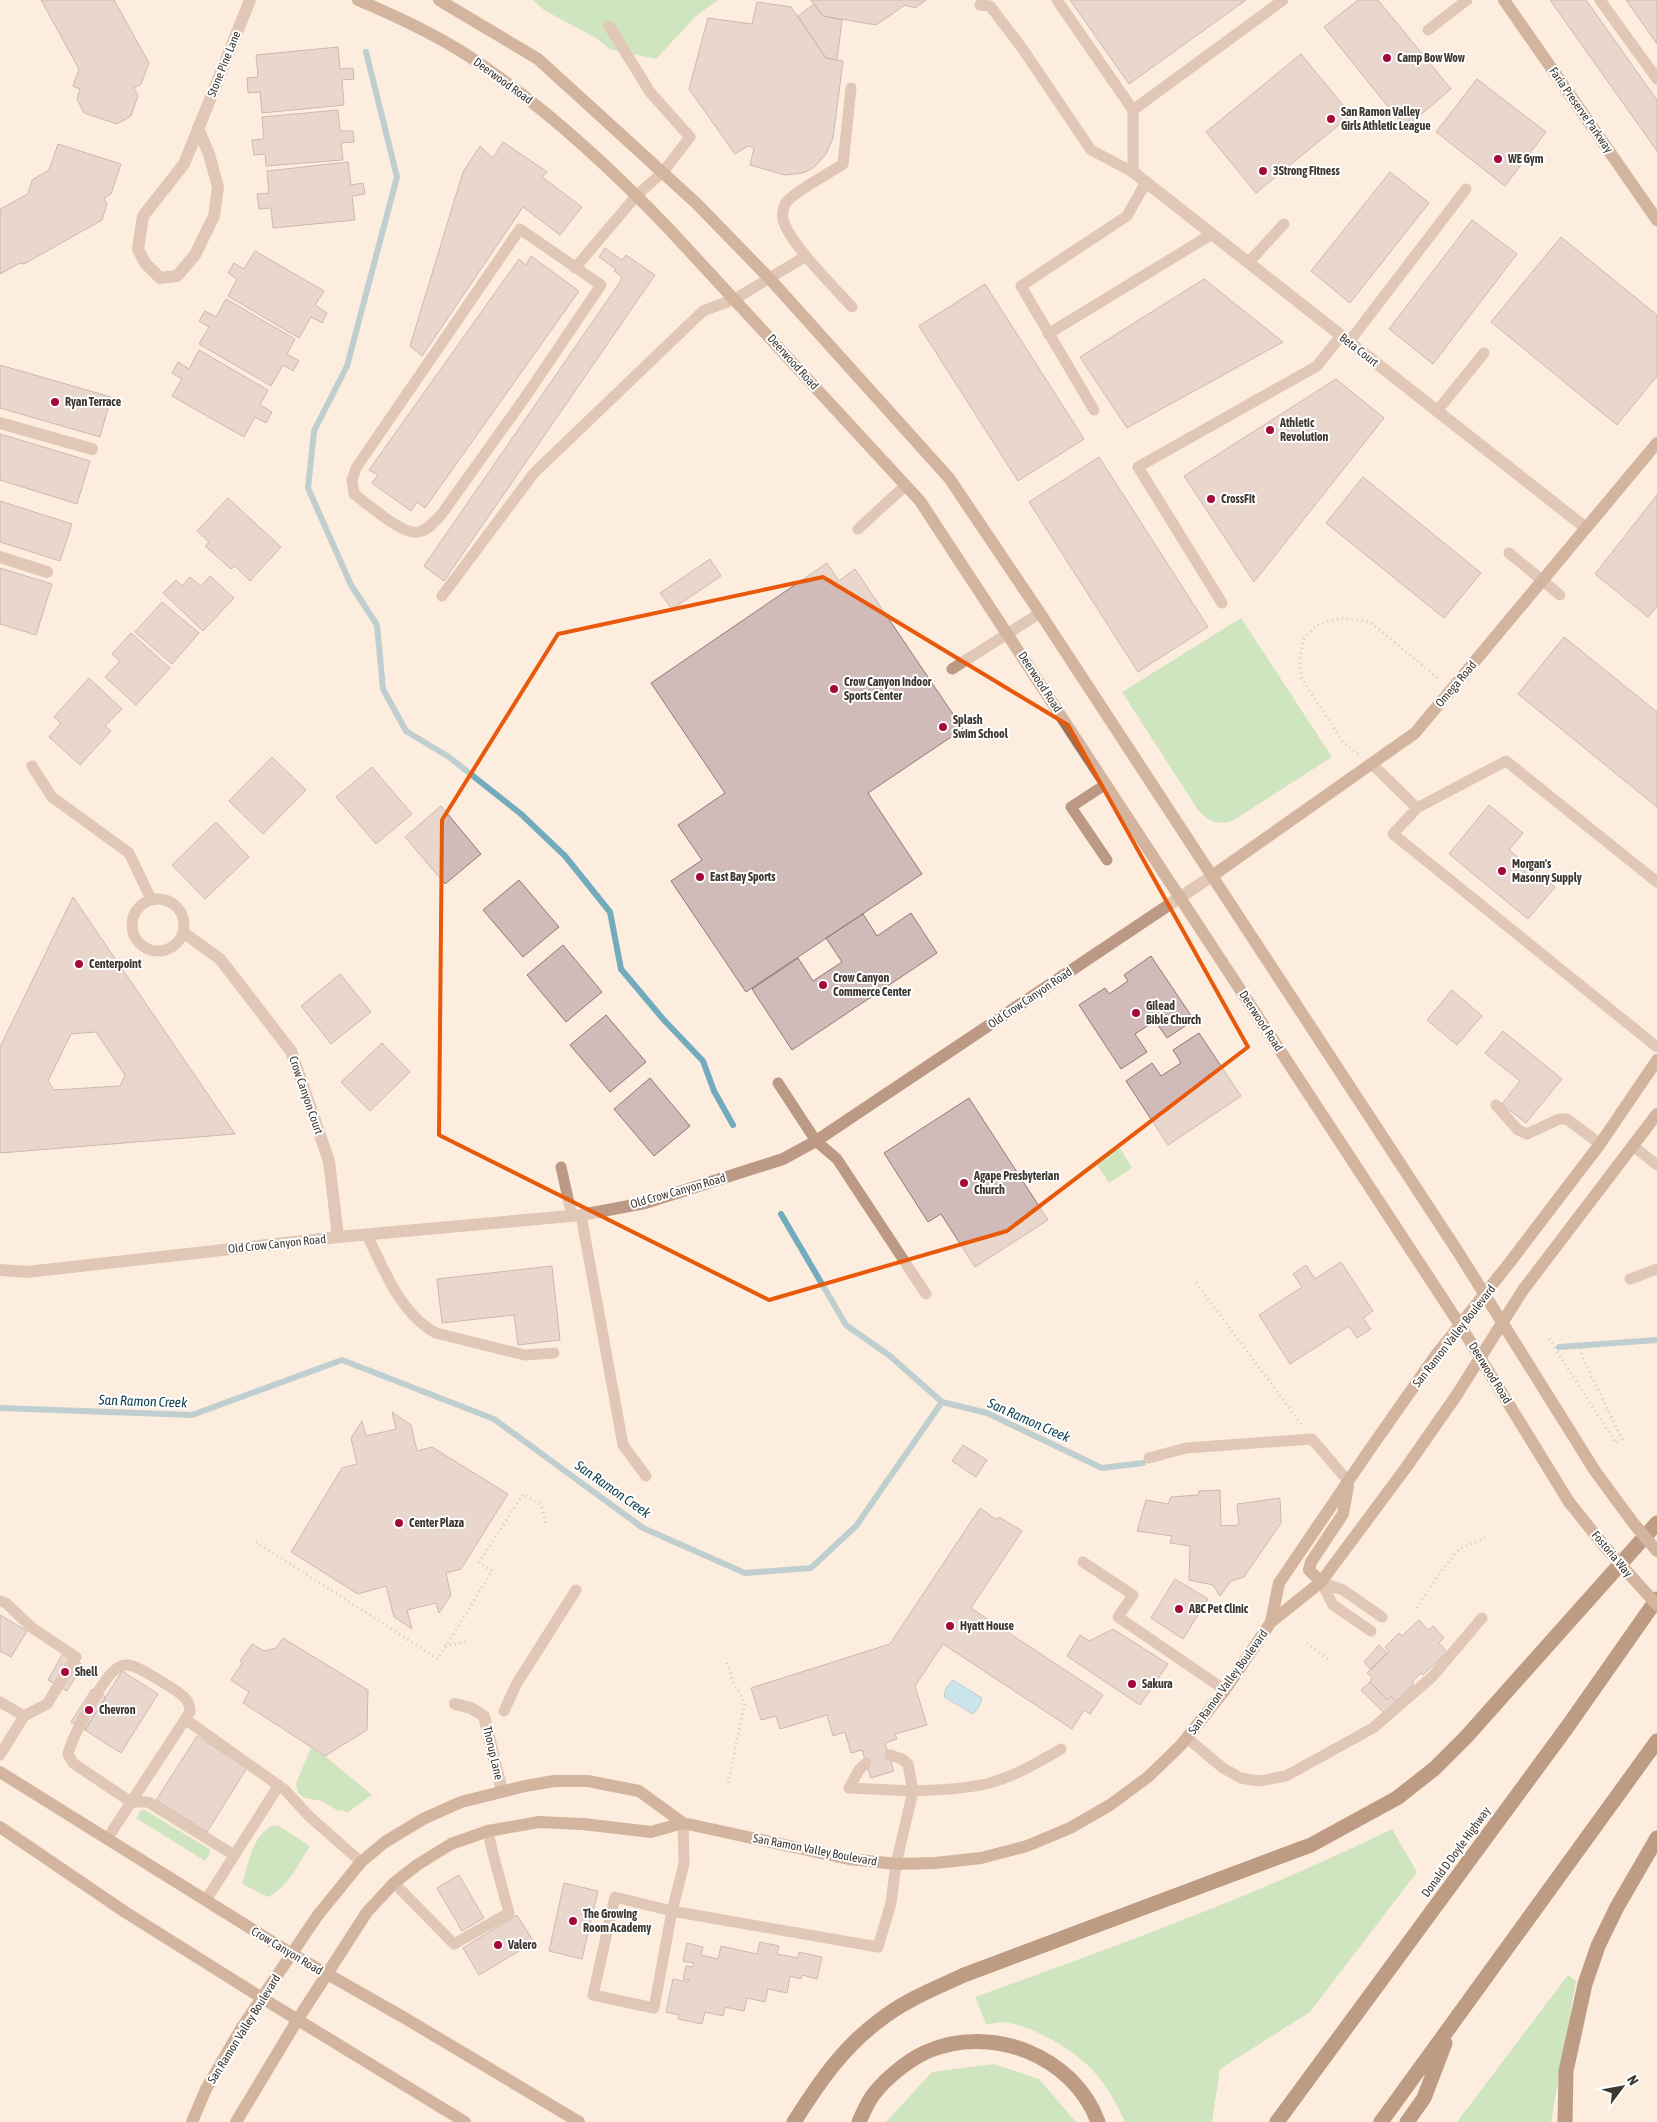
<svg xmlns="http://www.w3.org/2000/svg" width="1657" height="2122" viewBox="0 0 1657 2122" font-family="'Asap Condensed',sans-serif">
<rect width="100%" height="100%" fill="#fdeddf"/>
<!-- green -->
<path fill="#97dc9b" d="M533,0H718L697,15L656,59L610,49L594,37L544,10Z
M1241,618L1332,757L1234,820C1220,826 1208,822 1198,810L1122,692Z
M1117,1148H1120L1132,1168L1109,1183L1096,1163Z
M311,1748L325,1756L372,1795L347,1813L342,1810L338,1811L322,1801L304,1798L298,1792L296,1783Z
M141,1810H145L209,1849L210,1853L205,1861L136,1818Z
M274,1825L279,1826L310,1846C299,1864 287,1888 268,1897L242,1884C249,1862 252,1835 274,1825Z
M1392,1829L1417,1872L1310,2012L1220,2069L1212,2122H1125C1117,2105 1108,2087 1095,2073C1076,2050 1034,2027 1005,2022C999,2022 992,2024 986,2024L975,1997C1116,1946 1258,1895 1392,1829Z
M1568,1975L1576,1981L1551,2122H1457Z
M994,2064L1039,2079L1076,2122H886L932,2072Z"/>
<!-- water -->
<path fill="#8adcfa" stroke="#73abbe" d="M953,1680L982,1698L978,1709L973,1714L944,1697L946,1688Z"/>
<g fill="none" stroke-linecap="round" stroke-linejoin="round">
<!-- stream -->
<path stroke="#73abbe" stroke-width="6" d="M366,52L397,177L347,366L314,431L308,488L351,585L377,625L383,689L406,731L449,757L521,814L565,856L610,912L621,969L663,1019L703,1061L714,1091L733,1125
M781,1214L846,1325L890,1356L942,1402
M1559,1347L1657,1340
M0,1408L192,1415L342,1360L494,1419L643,1528L745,1573L811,1568L856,1526L942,1402L987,1413L1102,1468L1143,1463"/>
</g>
<!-- building -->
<path fill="#d1bbb8" stroke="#8e7a77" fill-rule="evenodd" d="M41,0H114L149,63L141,84L134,88L138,96L131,116L117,124L84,113L77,99L80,89L73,86L79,69Z
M811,0H926L915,8L905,5L876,25L823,16Z
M1070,0H1246L1129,84Z
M1358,0H1378L1451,89L1405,128L1324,27Z
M1550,0H1586L1657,100V151Z
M1626,0H1657V44Z
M757,2L791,7L826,58L843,61L833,138L826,154L819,162L812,169L802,173L785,175L750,165L754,148L748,146L735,154L689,89L708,18L752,24Z
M814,4L823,16L842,20L837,60L826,58L798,16Z
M338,47L340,69L353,68L354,79L342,80L344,105L262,113L260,92L248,93L247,78L258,77L256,55Z
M1301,54L1351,115L1256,193L1206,132Z
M1477,79L1546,132L1505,186L1436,132Z
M338,110L340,131H353L354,142L341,143L343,160L266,166L265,154L254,155L252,140L264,139L262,117Z
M503,142L547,172L542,177L582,207L560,235L523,207L422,356L410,346L463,172L480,146L493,158Z
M58,144L121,164L111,194L104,198L107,204L102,220L24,264L20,263L0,274V209L28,194L32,180L49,170Z
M348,162L351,185L363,183L365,194L352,196L355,220L273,228L271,208L259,209L257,194L269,193L267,171Z
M1390,172L1429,203L1350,303L1311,271Z
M1472,220L1517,254L1433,364L1389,329Z
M1561,237L1657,315V376L1617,425L1491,322Z
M605,248L622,260L626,255L655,275L444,581L424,566L620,282L622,277L614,271L616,269L599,257Z
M255,251L324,291L315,305L327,313L322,323L311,317L299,338L228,296L237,279L228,273L234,263L244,269Z
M531,256L579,291L425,508L417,502L411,511L372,483L378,475L369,470L519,259L526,265Z
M1204,279L1283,342L1127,428L1080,357Z
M985,284L1084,439L1018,481L919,326Z
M226,299L295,339L287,354L299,361L293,371L283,365L271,386L199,344L209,327L199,321L205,311L216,317Z
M199,350L268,390L260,405L272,412L266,423L255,417L244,437L172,396L182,379L172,373L178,362L189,369Z
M0,365L111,397L100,437L0,408Z
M1336,379L1384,418L1254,582L1184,476Z
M0,434L90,461L77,504L0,480Z
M1099,457L1208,627L1138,672L1029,502Z
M1363,477L1481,573L1444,618L1326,523Z
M1657,495V606L1648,617L1595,574Z
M228,498L281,547L250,581L235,566L231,569L205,546L209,542L197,531Z
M0,501L72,524L60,561L0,542Z
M710,559L721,576L672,609L660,593Z
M827,563L839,581L855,569L963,729L868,793L922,874L746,992L671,881L702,860L678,825L725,793L651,683Z
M0,568L52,584L36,635L0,624Z
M210,576L234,598L203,631L163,593L176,580L182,586L190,577L201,586Z
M162,602L199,633L172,664L135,632Z
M131,633L170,668L136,705L105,677L120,661L112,654Z
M1564,637L1657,712V807L1518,694Z
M89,678L122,709L105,726L111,731L80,765L49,737L61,723L54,717Z
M272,757L306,790L263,834L229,801Z
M372,767L412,814L376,844L336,797Z
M1489,805L1523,833L1509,850L1555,887L1528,919L1449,854Z
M441,806L481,854L445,884L405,837Z
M216,822L249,857L205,899L172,865Z
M519,880L559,927L523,957L483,910Z
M73,897L235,1134L0,1153V1047ZM96,1032L125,1075L120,1086L54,1090L48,1081L71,1034Z
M911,913L937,953L792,1050L752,989L798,958L813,981L842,962L826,938L863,914L877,936Z
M563,945L602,992L566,1022L527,975Z
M1151,956L1194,1020L1167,1038L1155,1021L1135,1034L1147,1052L1121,1069L1079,1005L1105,988L1109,994L1128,981L1124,975Z
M340,974L371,1012L331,1044L301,1006Z
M1452,990L1482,1016L1457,1045L1427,1020Z
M606,1015L646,1062L610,1092L570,1045Z
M1503,1031L1562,1079L1526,1123L1502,1104L1520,1081L1485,1053Z
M1199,1033L1241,1096L1168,1145L1126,1081L1152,1063L1161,1076L1181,1063L1173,1050Z
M382,1043L410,1072L370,1111L341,1082Z
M650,1078L690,1126L654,1156L614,1109Z
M969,1098L1048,1220L975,1267L941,1214L928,1222L884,1153Z
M1341,1262L1373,1311L1363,1318L1371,1329L1357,1338L1349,1326L1290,1364L1259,1315L1302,1287L1293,1274L1306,1265L1315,1279Z
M552,1266L560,1340L518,1345L514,1315L442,1323L437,1279Z
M392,1412L411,1425L417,1451L432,1447L508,1494L461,1569L446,1573L451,1595L439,1613L436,1603L407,1610L412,1629L394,1617L386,1586L358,1594L291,1552L342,1468L357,1464L351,1438L362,1421L366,1436L396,1429Z
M963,1445L987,1460L976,1477L952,1461Z
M1220,1490L1221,1526L1239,1525L1237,1504L1280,1498L1281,1523L1244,1577L1231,1581L1220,1596L1213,1585L1189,1580L1190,1546L1170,1543L1172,1536L1137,1531L1146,1500L1168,1504L1171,1497L1198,1495L1199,1491Z
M980,1508L997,1520L999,1517L1022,1531L971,1608L1103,1695L1090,1714L1084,1710L1072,1729L943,1644L915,1686L927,1725L895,1734L897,1739L885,1743L894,1771L871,1778L862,1750L851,1753L845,1732L833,1736L827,1715L780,1729L776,1716L761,1720L751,1688L890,1644Z
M1175,1579L1208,1599L1183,1639L1151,1618Z
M0,1615L27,1631L11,1657L0,1651Z
M1419,1620L1428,1630L1433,1626L1444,1638L1439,1643L1447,1652L1423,1675L1421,1673L1412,1682L1414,1684L1396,1701L1391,1696L1387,1700L1370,1682L1372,1677L1367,1673L1389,1652L1385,1647L1399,1633L1402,1636Z
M1113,1629L1168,1664L1140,1705L1067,1656L1080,1635L1089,1641Z
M283,1638L368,1690L367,1730L325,1756L243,1703L249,1692L231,1680L242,1663L240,1661L252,1644L264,1651L276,1648Z
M1379,1645L1387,1653L1371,1670L1364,1662Z
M63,1653L83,1665L67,1691L48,1680Z
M122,1671L158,1694L121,1753L85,1730Z
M1370,1682L1387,1700L1391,1696L1396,1701L1384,1713L1361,1690Z
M92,1689L106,1697L85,1730L71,1722Z
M197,1736L247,1768L207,1832L156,1800Z
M459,1875L484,1918L462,1931L437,1888Z
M564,1883L598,1891L582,1959L549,1951Z
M517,1915L534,1942L479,1975L463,1948Z
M760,1942L779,1946L777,1954L798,1958L799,1952L822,1957L817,1979L802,1975L801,1979L790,1976L787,1993L768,1989L765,2002L747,1998L744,2011L725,2007L723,2016L705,2012L702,2024L678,2019L679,2015L666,2012L673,1979L688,1982L689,1980L683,1979L686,1966L693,1967L694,1963L683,1961L687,1943L703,1947L701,1955L718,1959L721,1946L757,1954Z"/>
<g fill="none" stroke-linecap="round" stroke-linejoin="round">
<!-- path -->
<path stroke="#aa9e94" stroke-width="3" stroke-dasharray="1 4" stroke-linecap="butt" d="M1358,754L1342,741L1301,677L1300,657L1304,639L1317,625L1341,618L1370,622L1439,679
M1196,1283L1301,1424
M1549,1339L1616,1443L1622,1439L1582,1356L1580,1344
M256,1542L438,1659L492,1571L479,1563L523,1494L541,1505L546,1525
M1417,1608L1442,1570L1459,1549L1485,1538
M1307,1643L1330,1661
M445,1646L469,1641
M727,1663L734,1684L745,1703L728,1783"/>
<!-- lane -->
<path stroke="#bc9985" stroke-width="11" d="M1600,0L1657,79
M980,5L990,6L1022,48L1091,150L1133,172V110L1057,0
M1428,30L1467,0
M851,88L843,164C830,173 792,193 785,204C784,207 782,215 783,219C788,242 834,287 852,307
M1133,110L1283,0
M520,229L601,285L526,396L441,515C435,521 428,530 419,532C403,536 368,504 354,494L352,480L356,468Z
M1248,263L1284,224
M575,268L637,195L663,172L690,137L650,92L609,26
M1048,334L1212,234
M1349,342L1466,189
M1094,410L1021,286L1127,216L1146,182
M1437,411L1484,353
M858,529L905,486
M1509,553L1560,595
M442,596L534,473L703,311L735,299L806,256
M1222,603L1138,467L1317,366L1341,336
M952,669L1040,613
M1372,764L1417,808
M32,766L52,797L129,853L151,899
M1106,784L1071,807L1107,860
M1657,882L1506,761L1417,808L1393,834L1657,1047
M132 925a26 26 0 1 1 52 0a26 26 0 1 1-52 0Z
M778,1083L816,1141L837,1159L926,1294
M1496,1105L1518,1130L1527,1134L1559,1119H1567L1600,1144
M1633,1146L1657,1165
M561,1167L572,1216
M581,1215L623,1445L646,1476
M367,1235C383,1268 401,1315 436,1333L525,1355L554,1353
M1630,1279L1657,1269
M1149,1458L1186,1448L1312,1439L1348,1481
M1083,1562L1133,1595L1118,1617L1225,1690
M1321,1582L1333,1605L1371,1631
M1321,1582L1343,1590L1382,1617
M0,1601L6,1603L31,1627L76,1657L47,1704L24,1716L0,1755
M0,1702L24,1716
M504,1711L517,1683L576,1590
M185,1719L285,1790L310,1817L361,1862
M1187,1738L1223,1768L1241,1778L1259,1781L1286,1776L1373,1728L1432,1677L1482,1618
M866,1763L859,1770L849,1788L913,1791L908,1764L902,1759L890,1755
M683,1823L684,1864L672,1911L615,1897L593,1995L654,2008L672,1911L878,1947L891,1903L896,1864L913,1791C939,1790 965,1789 990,1783C1015,1776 1039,1762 1061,1749
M107,1839L190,1712C190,1706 189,1702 185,1698C180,1692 139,1667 132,1666C129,1665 124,1665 121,1666C104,1672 73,1736 68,1754L73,1763L131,1802H148L234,1855
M394,1883L454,1944L509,1913L492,1850L488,1831
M206,1900L279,1785"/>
<!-- street -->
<path stroke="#bc9985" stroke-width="12" d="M198,128L209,154L218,187L214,216L195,255L177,276L160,278L145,263L138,249L143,216L184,164L250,0
M1133,172L1586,528
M0,423L92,449
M0,557L47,572
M184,933L220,959L291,1051L329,1161L338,1237
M0,1270L27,1272L338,1237L581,1215L645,1203L783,1159L816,1141L1212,876
M455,1704L471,1708L484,1716L502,1791"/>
<!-- secondary -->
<path stroke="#a06f50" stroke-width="12" d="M358,0C396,16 435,34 470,57C544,106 609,166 670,230L920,501L1460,1325L1569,1502
M439,0L538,59L696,203L770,279L949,478L1040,613L1460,1255L1595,1471
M1504,0L1657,220
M1212,876L1415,733L1657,443
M1321,1582L1309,1570L1311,1562L1343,1514L1348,1486
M1271,1622L1279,1583L1368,1452L1436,1355L1507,1266L1600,1144L1657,1060
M0,1772L292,1954L403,2017L579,2122
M0,1827L125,1912L262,1998L465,2122
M192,2122L206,2089L242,2027L318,1915L361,1862L385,1842L423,1819L461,1802L525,1786L554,1781H588L639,1791L683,1823L849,1859L896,1864L935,1863L981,1858L1027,1846L1070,1828L1110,1805L1148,1777L1181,1745L1225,1690L1271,1622L1321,1582L1405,1469L1456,1396L1523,1290L1657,1114
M236,2122L298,2019L367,1912L394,1883L417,1865L451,1844L488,1831L539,1822L583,1824L651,1832L683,1823"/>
<!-- highway -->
<path stroke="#703a14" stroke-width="15" d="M794,2122C818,2084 843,2047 880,2020C905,2000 936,1988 964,1975L1311,1845L1397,1798L1434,1769L1467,1736L1657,1523
M859,2122C863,2113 867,2103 873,2095C886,2078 907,2061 926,2052C991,2023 1074,2056 1098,2122
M1277,2122L1568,1726L1657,1599
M1381,2122L1657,1741
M1407,2122L1424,2098L1445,2043
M1565,2122L1566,2071L1585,1984L1598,1946L1617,1907L1657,1838"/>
<!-- secondary-bridge -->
<path stroke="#a06f50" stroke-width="12" d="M1595,1471L1634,1524L1657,1551
M1569,1502L1605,1547L1657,1605"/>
</g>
<!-- marked area -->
<path d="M0 0H1657V2122H0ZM823,577L1068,725L1248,1047L1007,1231L769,1300L439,1135L442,820L558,634Z" fill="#fdeddf" fill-opacity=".55" fill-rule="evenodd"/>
<path fill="none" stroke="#e8590c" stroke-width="4" stroke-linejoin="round" d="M823,577L1068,725L1248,1047L1007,1231L769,1300L439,1135L442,820L558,634Z"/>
<!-- markers -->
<g fill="#a4073b" stroke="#fff" stroke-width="2">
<circle cx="1387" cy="58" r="5"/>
<circle cx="1331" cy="119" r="5"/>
<circle cx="1498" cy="159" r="5"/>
<circle cx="1263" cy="171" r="5"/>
<circle cx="55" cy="402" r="5"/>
<circle cx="1270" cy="430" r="5"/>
<circle cx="1211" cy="499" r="5"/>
<circle cx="834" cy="689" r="5"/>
<circle cx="943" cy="727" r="5"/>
<circle cx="1502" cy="871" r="5"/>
<circle cx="700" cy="877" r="5"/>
<circle cx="79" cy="964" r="5"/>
<circle cx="823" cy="985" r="5"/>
<circle cx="1136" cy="1013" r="5"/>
<circle cx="964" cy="1183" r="5"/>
<circle cx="399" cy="1523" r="5"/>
<circle cx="1179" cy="1609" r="5"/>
<circle cx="950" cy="1626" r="5"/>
<circle cx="65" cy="1672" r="5"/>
<circle cx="1132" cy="1684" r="5"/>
<circle cx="89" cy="1710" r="5"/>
<circle cx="573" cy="1921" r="5"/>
<circle cx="498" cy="1945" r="5"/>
</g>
<g text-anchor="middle" stroke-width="4" stroke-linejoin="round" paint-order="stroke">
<!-- poi labels -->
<g font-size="12" font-weight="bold" fill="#3e3832" stroke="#fff" text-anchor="start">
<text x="1397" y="62">Camp Bow Wow</text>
<text x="1341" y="116">San Ramon Valley<tspan x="1341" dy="14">Girls Athletic League</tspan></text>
<text x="1508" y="163">WE Gym</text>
<text x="1273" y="175">3Strong Fitness</text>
<text x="65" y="406">Ryan Terrace</text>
<text x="1280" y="427">Athletic<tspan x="1280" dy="14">Revolution</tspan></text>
<text x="1221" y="503">CrossFit</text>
<text x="844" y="686">Crow Canyon Indoor<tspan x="844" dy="14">Sports Center</tspan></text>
<text x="953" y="724">Splash<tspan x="953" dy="14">Swim School</tspan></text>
<text x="1512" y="868">Morgan's<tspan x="1512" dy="14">Masonry Supply</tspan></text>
<text x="710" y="881">East Bay Sports</text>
<text x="89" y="968">Centerpoint</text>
<text x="833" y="982">Crow Canyon<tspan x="833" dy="14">Commerce Center</tspan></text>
<text x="1146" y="1010">Gilead<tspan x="1146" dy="14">Bible Church</tspan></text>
<text x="974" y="1180">Agape Presbyterian<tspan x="974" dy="14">Church</tspan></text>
<text x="409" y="1527">Center Plaza</text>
<text x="1189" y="1613">ABC Pet Clinic</text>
<text x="960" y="1630">Hyatt House</text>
<text x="75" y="1676">Shell</text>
<text x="1142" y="1688">Sakura</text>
<text x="99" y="1714">Chevron</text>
<text x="583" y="1918">The Growing<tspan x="583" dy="14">Room Academy</tspan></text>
<text x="508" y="1949">Valero</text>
</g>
<!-- street labels -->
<g font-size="12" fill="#3e3832" stroke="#fff">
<text transform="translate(224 64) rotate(-68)" y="4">Stone Pine Lane</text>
<text transform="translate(503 81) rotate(36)" y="4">Deerwood Road</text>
<text transform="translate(1581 110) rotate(55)" y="4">Faria Preserve Parkway</text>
<text transform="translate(1359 350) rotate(38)" y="4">Beta Court</text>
<text transform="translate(793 362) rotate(48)" y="4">Deerwood Road</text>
<text transform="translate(1040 682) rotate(57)" y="4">Deerwood Road</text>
<text transform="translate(1456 684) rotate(-50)" y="4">Omega Road</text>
<text transform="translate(1030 998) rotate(-34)" y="4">Old Crow Canyon Road</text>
<text transform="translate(1261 1021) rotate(57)" y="4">Deerwood Road</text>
<text transform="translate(306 1095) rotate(71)" y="4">Crow Canyon Court</text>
<text transform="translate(678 1191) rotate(-16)" y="4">Old Crow Canyon Road</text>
<text transform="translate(277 1244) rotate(-6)" y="4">Old Crow Canyon Road</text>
<text transform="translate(1454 1336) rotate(-52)" y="4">San Ramon Valley Boulevard</text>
<text transform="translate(1490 1373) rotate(58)" y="4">Deerwood Road</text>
<text transform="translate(1612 1554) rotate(50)" y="4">Fostoria Way</text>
<text transform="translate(1228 1682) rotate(-54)" y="4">San Ramon Valley Boulevard</text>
<text transform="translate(493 1753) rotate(77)" y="4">Thorup Lane</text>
<text transform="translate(815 1850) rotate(11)" y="4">San Ramon Valley Boulevard</text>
<text transform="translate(1456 1852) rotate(-54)" y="4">Donald D Doyle Highway</text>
<text transform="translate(287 1951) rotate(31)" y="4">Crow Canyon Road</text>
<text transform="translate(244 2029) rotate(-58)" y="4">San Ramon Valley Boulevard</text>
</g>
<!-- water labels -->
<g font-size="14" font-style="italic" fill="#0c3f4e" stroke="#fff">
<text transform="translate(143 1401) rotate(2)" y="5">San Ramon Creek</text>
<text transform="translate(1029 1420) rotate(24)" y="5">San Ramon Creek</text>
<text transform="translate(613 1489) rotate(35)" y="5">San Ramon Creek</text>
</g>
</g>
<!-- north arrow -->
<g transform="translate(1622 2087) rotate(58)" stroke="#ffffff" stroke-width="4" paint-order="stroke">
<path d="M0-4L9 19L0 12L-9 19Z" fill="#3e3832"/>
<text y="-8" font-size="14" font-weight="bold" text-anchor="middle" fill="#3e3832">N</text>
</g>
</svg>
